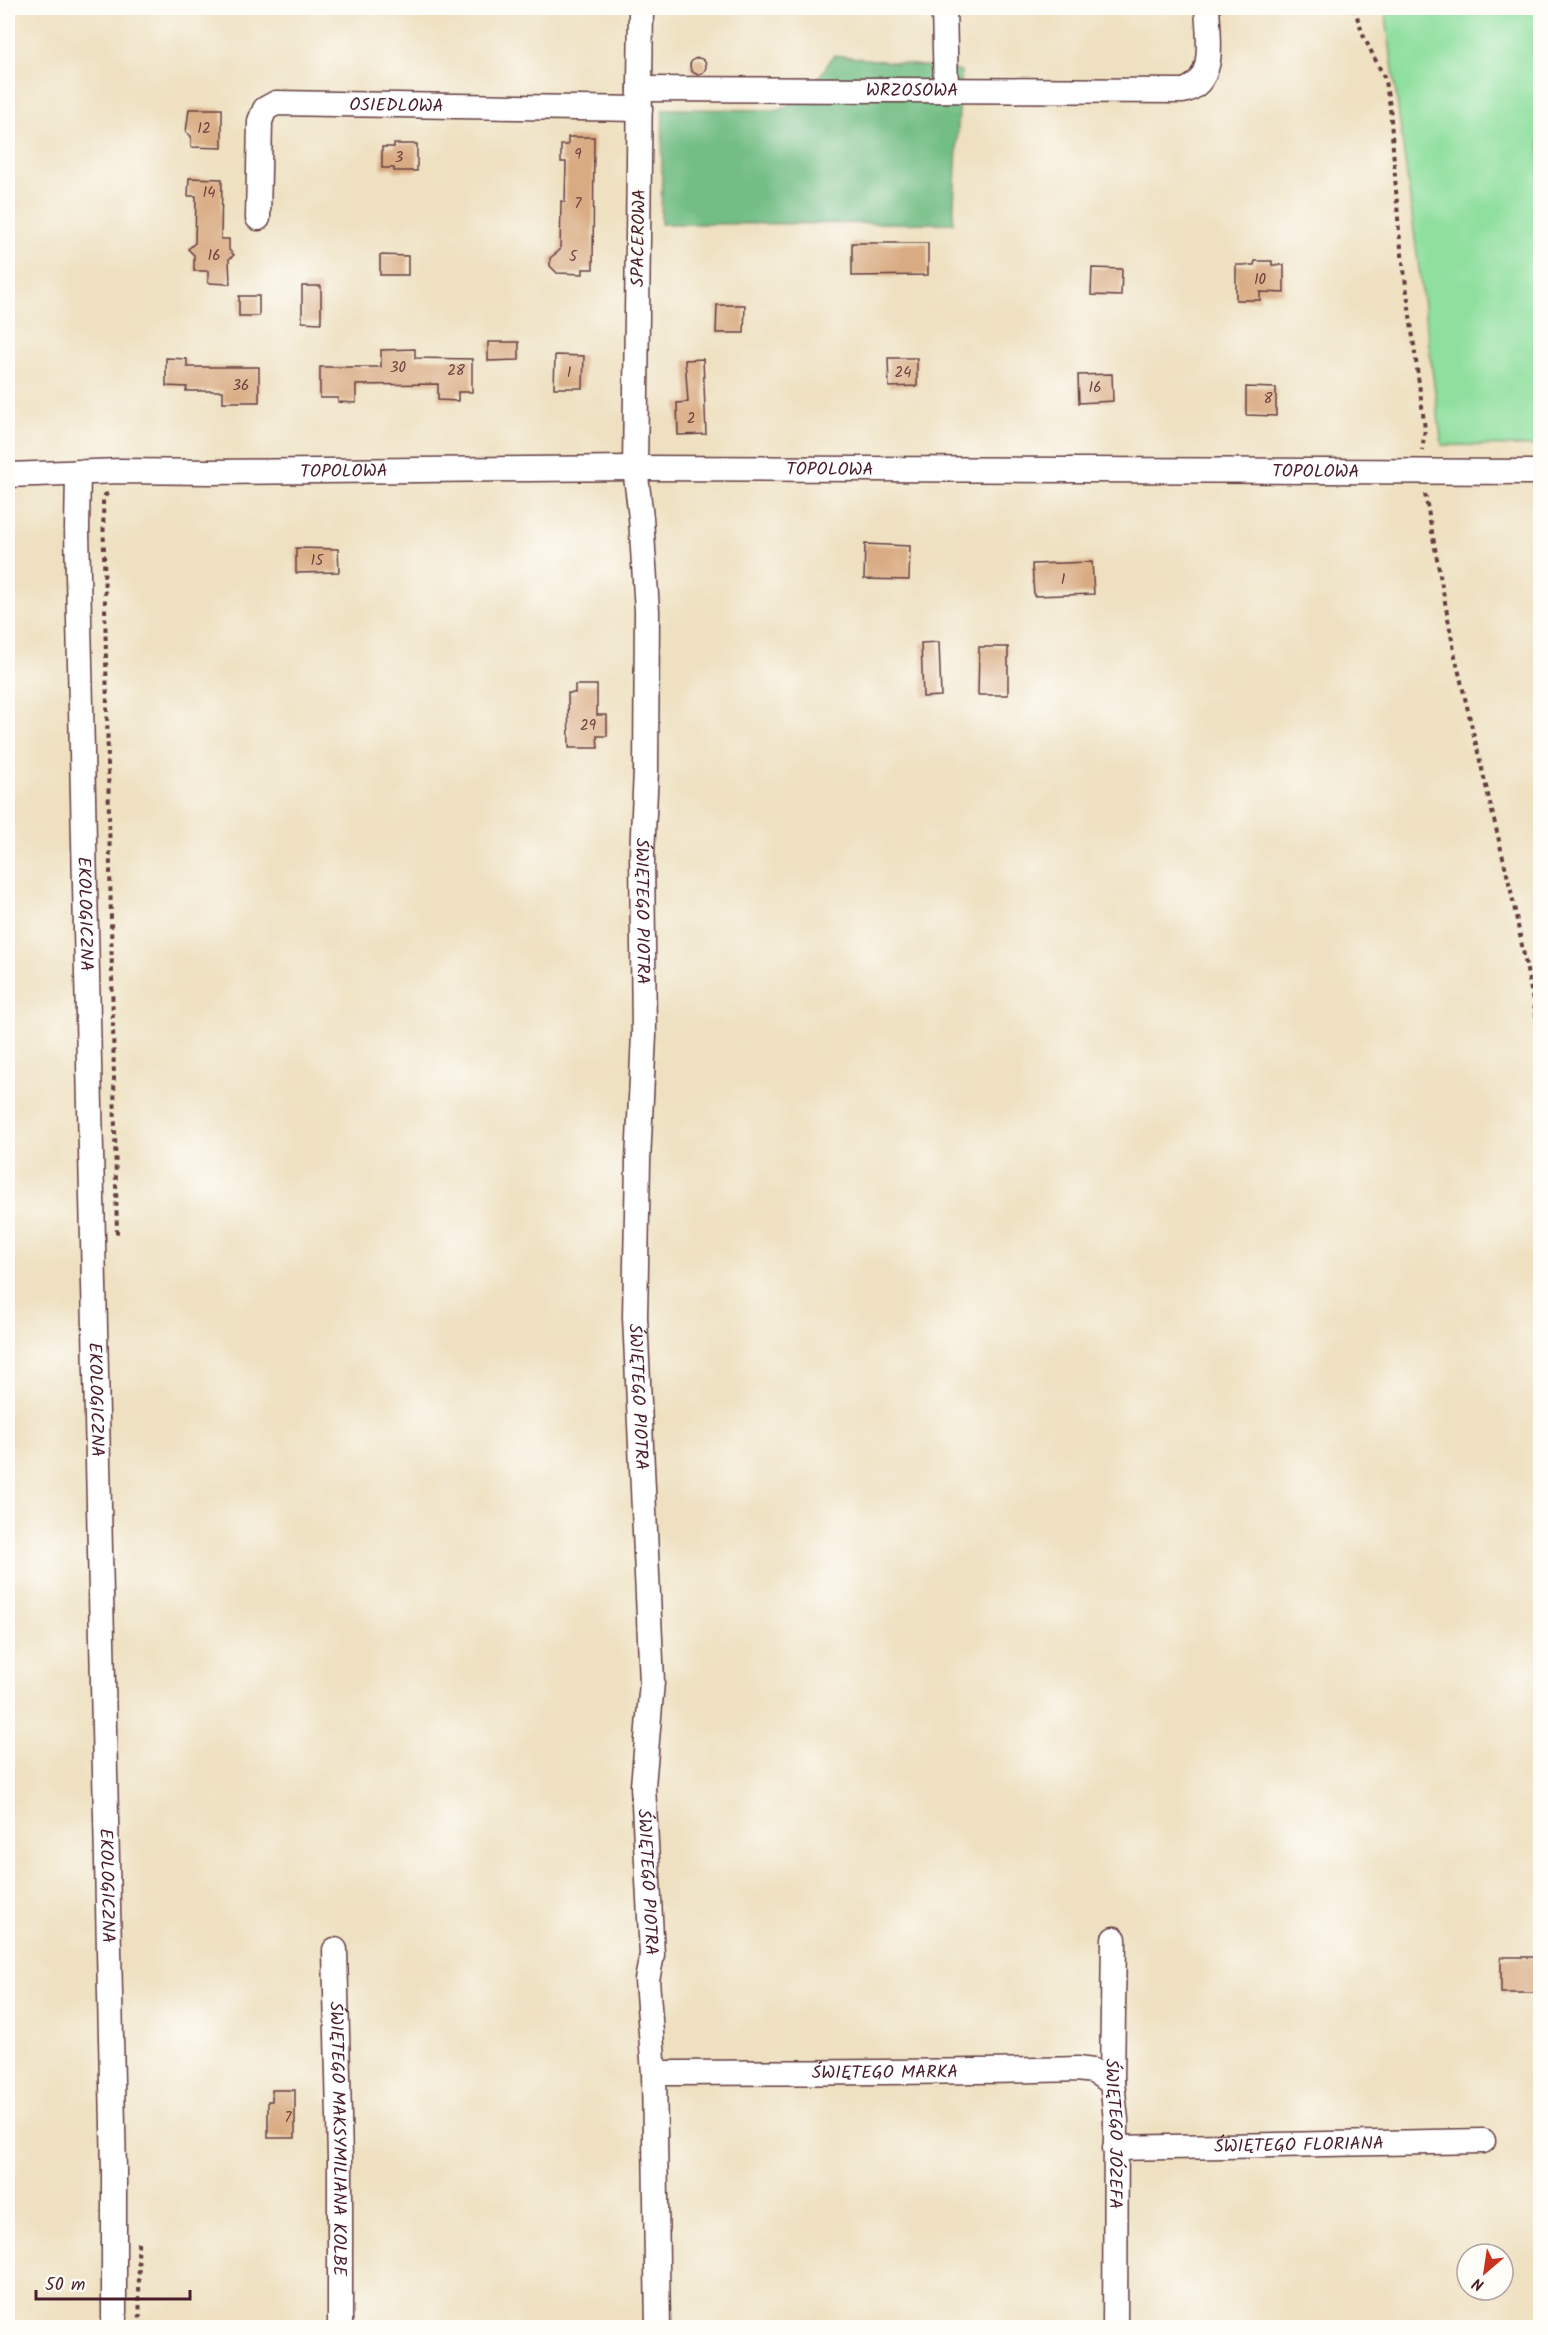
<svg xmlns="http://www.w3.org/2000/svg" width="1548" height="2335" viewBox="0 0 1548 2335" font-family="Kalam,sans-serif">
<rect width="100%" height="100%" fill="#fdfcf7"/>
<filter id="ink" filterUnits="userSpaceOnUse"><feTurbulence type="fractalNoise" baseFrequency=".0167" numOctaves="2"/><feDisplacementMap in="SourceGraphic" scale="12" xChannelSelector="R" yChannelSelector="G"/><feConvolveMatrix kernelMatrix="1 2 1 2 8 2 1 2 1" color-interpolation-filters="sRGB"/></filter>
<filter id="wash" filterUnits="userSpaceOnUse"><feTurbulence type="fractalNoise" baseFrequency=".008" numOctaves="4" result="noise"/><feDisplacementMap in="SourceGraphic" scale="24" xChannelSelector="R" yChannelSelector="G"/><feGaussianBlur stdDeviation="1.35" result="paint"/><feColorMatrix in="noise" values="0 0 0 0 0 0 0 0 0 0 0 0 0 0 0 0 0 1.4 0 .05"/><feComposite in="paint" operator="in"/></filter>
<g filter="url(#wash)">
<rect width="100%" height="100%" fill="#eee0c0"/>
<!-- green -->
<path fill="#8fdf9e" stroke="#6c7f64" stroke-width="1.5" d="M1385,8H1540V446L1442,445Z"/>
<!-- forest -->
<path fill="#73be85" stroke="#5e6e58" stroke-width="1.5" d="M834,55L961,71L953,223L661,224L663,109L781,110L810,91Z"/>
<g id="blocks">
<!-- building -->
<path fill="#d9ab82" d="M690 66a8 8 0 1 1 16 0a8 8 0 1 1-16 0Z
M189,109H222V148L191,147V136L186,132Z
M568,137H594L593,269H583V274L557,273L550,266V258L560,250L561,201L565,202L566,162H561V145H568Z
M394,144H417V171H394V168H382V147H394Z
M189,178L222,179L221,239H229V250L234,255L229,259L230,284L208,283V271H194V255L188,249L195,243L196,196H188Z
M852,243H928V275L852,276Z
M380,255L408,256V275H380Z
M1255,261H1272V265H1284V293L1260,292V300H1236V265H1254Z
M1092,268L1122,269L1121,296L1091,295Z
M302,286H321V323L302,322Z
M239,296H259V316H239Z
M717,305H745L744,333H716Z
M488,342H519V360L488,361Z
M415,349V358L472,359V392H458V401L438,400V384L356,385V403L338,402V398H320V367H381V350Z
M555,355L584,356L583,388H554Z
M166,358L187,359V367H259V402H223V391H186L187,387L166,386Z
M888,358H917V386L889,387Z
M703,359L706,434L678,435L677,403L688,402L685,360Z
M1112,374L1113,401L1079,403L1078,375Z
M1246,387L1276,388V416L1246,415Z
M865,544L910,546L909,580L864,579Z
M296,548L338,549L339,572L296,573Z
M1092,562L1094,594L1034,596L1032,564Z
M939,642L941,696L923,697L921,643Z
M979,647H1008V695H978Z
M575,685H597V715H607V736H597L598,748H569L568,693H575Z
M1501,1957H1540V1993H1501Z
M272,2090H295V2138H268V2101H272Z"/>
</g>
</g>
<g filter="url(#ink)">
<use href="#blocks" fill-opacity="0" stroke="#633c41" stroke-width="1.5"/>
<g fill="none" stroke-linecap="round" stroke-linejoin="round">
<!-- minor casing -->
<g stroke="#633c41" stroke-width="27">
<g id="minor">
<path id="s1" d="M641,8L635,468L641,518L647,611L646,771L642,854L644,1035L638,1161L635,1317L652,1682L643,1786L652,1955L647,1980L654,2073L658,2328"/>
<path d="M944,8L946,90"/>
<path id="s2" d="M640,89L1183,91C1218,82 1208,35 1207,8"/>
<path id="s3" d="M258,218L260,121L265,109L276,103L640,109"/>
<path id="s4" d="M78,472L77,530L114,2171V2328"/>
<path id="s5" d="M8,475L120,471L211,472L635,468L1540,472"/>
<path id="s6" d="M1114,1939L1112,2082L1116,2120L1115,2328"/>
<path id="s7" d="M335,1950L340,2159V2328"/>
<path id="s8" d="M654,2073C795,2072 936,2073 1077,2069L1093,2071L1112,2082"/>
<path id="s9" d="M1115,2148L1483,2141"/>
</g>
</g>
<!-- path -->
<path stroke="#633c41" stroke-width="4" stroke-dasharray="4.5 4.5" stroke-linecap="butt" d="M1354,8L1364,37L1384,77L1390,106L1399,232L1425,429L1422,451
M108,494L105,495L103,500L117,1236
M1425,494L1455,656L1511,891L1540,1035
M138,2242L140,2328"/>
<!-- minor -->
<use href="#minor" stroke="#fff" stroke-width="24"/>
</g>
</g>
<g text-anchor="middle" stroke-width="5" stroke-linejoin="round" paint-order="stroke">
<!-- number labels -->
<g font-size="15" fill="#6e4241">
<text x="204" y="133">12</text>
<text x="578" y="159">9</text>
<text x="399" y="162">3</text>
<text x="209" y="197">14</text>
<text x="578" y="208">7</text>
<text x="214" y="260">16</text>
<text x="573" y="261">5</text>
<text x="1260" y="284">10</text>
<text x="398" y="372">30</text>
<text x="456" y="375">28</text>
<text x="569" y="377">1</text>
<text x="903" y="377">24</text>
<text x="241" y="390">36</text>
<text x="1095" y="392">16</text>
<text x="1268" y="403">8</text>
<text x="691" y="423">2</text>
<text x="317" y="565">15</text>
<text x="1063" y="584">1</text>
<text x="588" y="730">29</text>
<text x="288" y="2122">7</text>
</g>
<!-- street labels -->
<g font-size="18" fill="#4a1f2b" stroke="#fdfcf7">
<text dy="6" stroke="none"><textPath href="#s2" startOffset="272">WRZOSOWA</textPath></text>
<text dy="6" stroke="none"><textPath href="#s3" startOffset="243">OSIEDLOWA</textPath></text>
<text transform="translate(638 238) rotate(-89)" y="6">SPACEROWA</text>
<text dy="6" stroke="none"><textPath href="#s5" startOffset="822">TOPOLOWA</textPath></text>
<text dy="6" stroke="none"><textPath href="#s5" startOffset="336">TOPOLOWA</textPath></text>
<text dy="6" stroke="none"><textPath href="#s5" startOffset="1308">TOPOLOWA</textPath></text>
<text dy="6" stroke="none"><textPath href="#s1" startOffset="904">ŚWIĘTEGO PIOTRA</textPath></text>
<text dy="6" stroke="none"><textPath href="#s4" startOffset="442">EKOLOGICZNA</textPath></text>
<text dy="6" stroke="none"><textPath href="#s1" startOffset="1390">ŚWIĘTEGO PIOTRA</textPath></text>
<text dy="6" stroke="none"><textPath href="#s4" startOffset="928">EKOLOGICZNA</textPath></text>
<text dy="6" stroke="none"><textPath href="#s1" startOffset="1876">ŚWIĘTEGO PIOTRA</textPath></text>
<text dy="6" stroke="none"><textPath href="#s4" startOffset="1414">EKOLOGICZNA</textPath></text>
<text dy="6" stroke="none"><textPath href="#s8" startOffset="231">ŚWIĘTEGO MARKA</textPath></text>
<text dy="6" stroke="none"><textPath href="#s6" startOffset="195">ŚWIĘTEGO JÓZEFA</textPath></text>
<text dy="6" stroke="none"><textPath href="#s7" startOffset="189">ŚWIĘTEGO MAKSYMILIANA KOLBE</textPath></text>
<text dy="6" stroke="none"><textPath href="#s9" startOffset="184">ŚWIĘTEGO FLORIANA</textPath></text>
</g>
</g>
<!-- margin -->
<rect width="1548" height="2335" fill="none" stroke="#fdfcf7" stroke-width="30"/>
<!-- north arrow -->
<g transform="translate(1485 2272) rotate(209)"><circle r="28" fill="#fdfcf7" stroke="#b5a4a5" stroke-width="1.5"/>
<path d="M0-4.5L10 22L0 15L-10 22Z" fill="#c8321e"/>
<text y="-9" font-size="16" font-weight="bold" text-anchor="middle" fill="#4a1f2b">N</text>
</g>
<!-- scale -->
<path d="M36 2290v9h154v-9" fill="none" stroke="#4a1f2b" stroke-width="3"/>
<text x="45" y="2290" font-size="18" fill="#4a1f2b" stroke="#fdfcf7" stroke-width="4.5" paint-order="stroke">50 m</text>
</svg>
